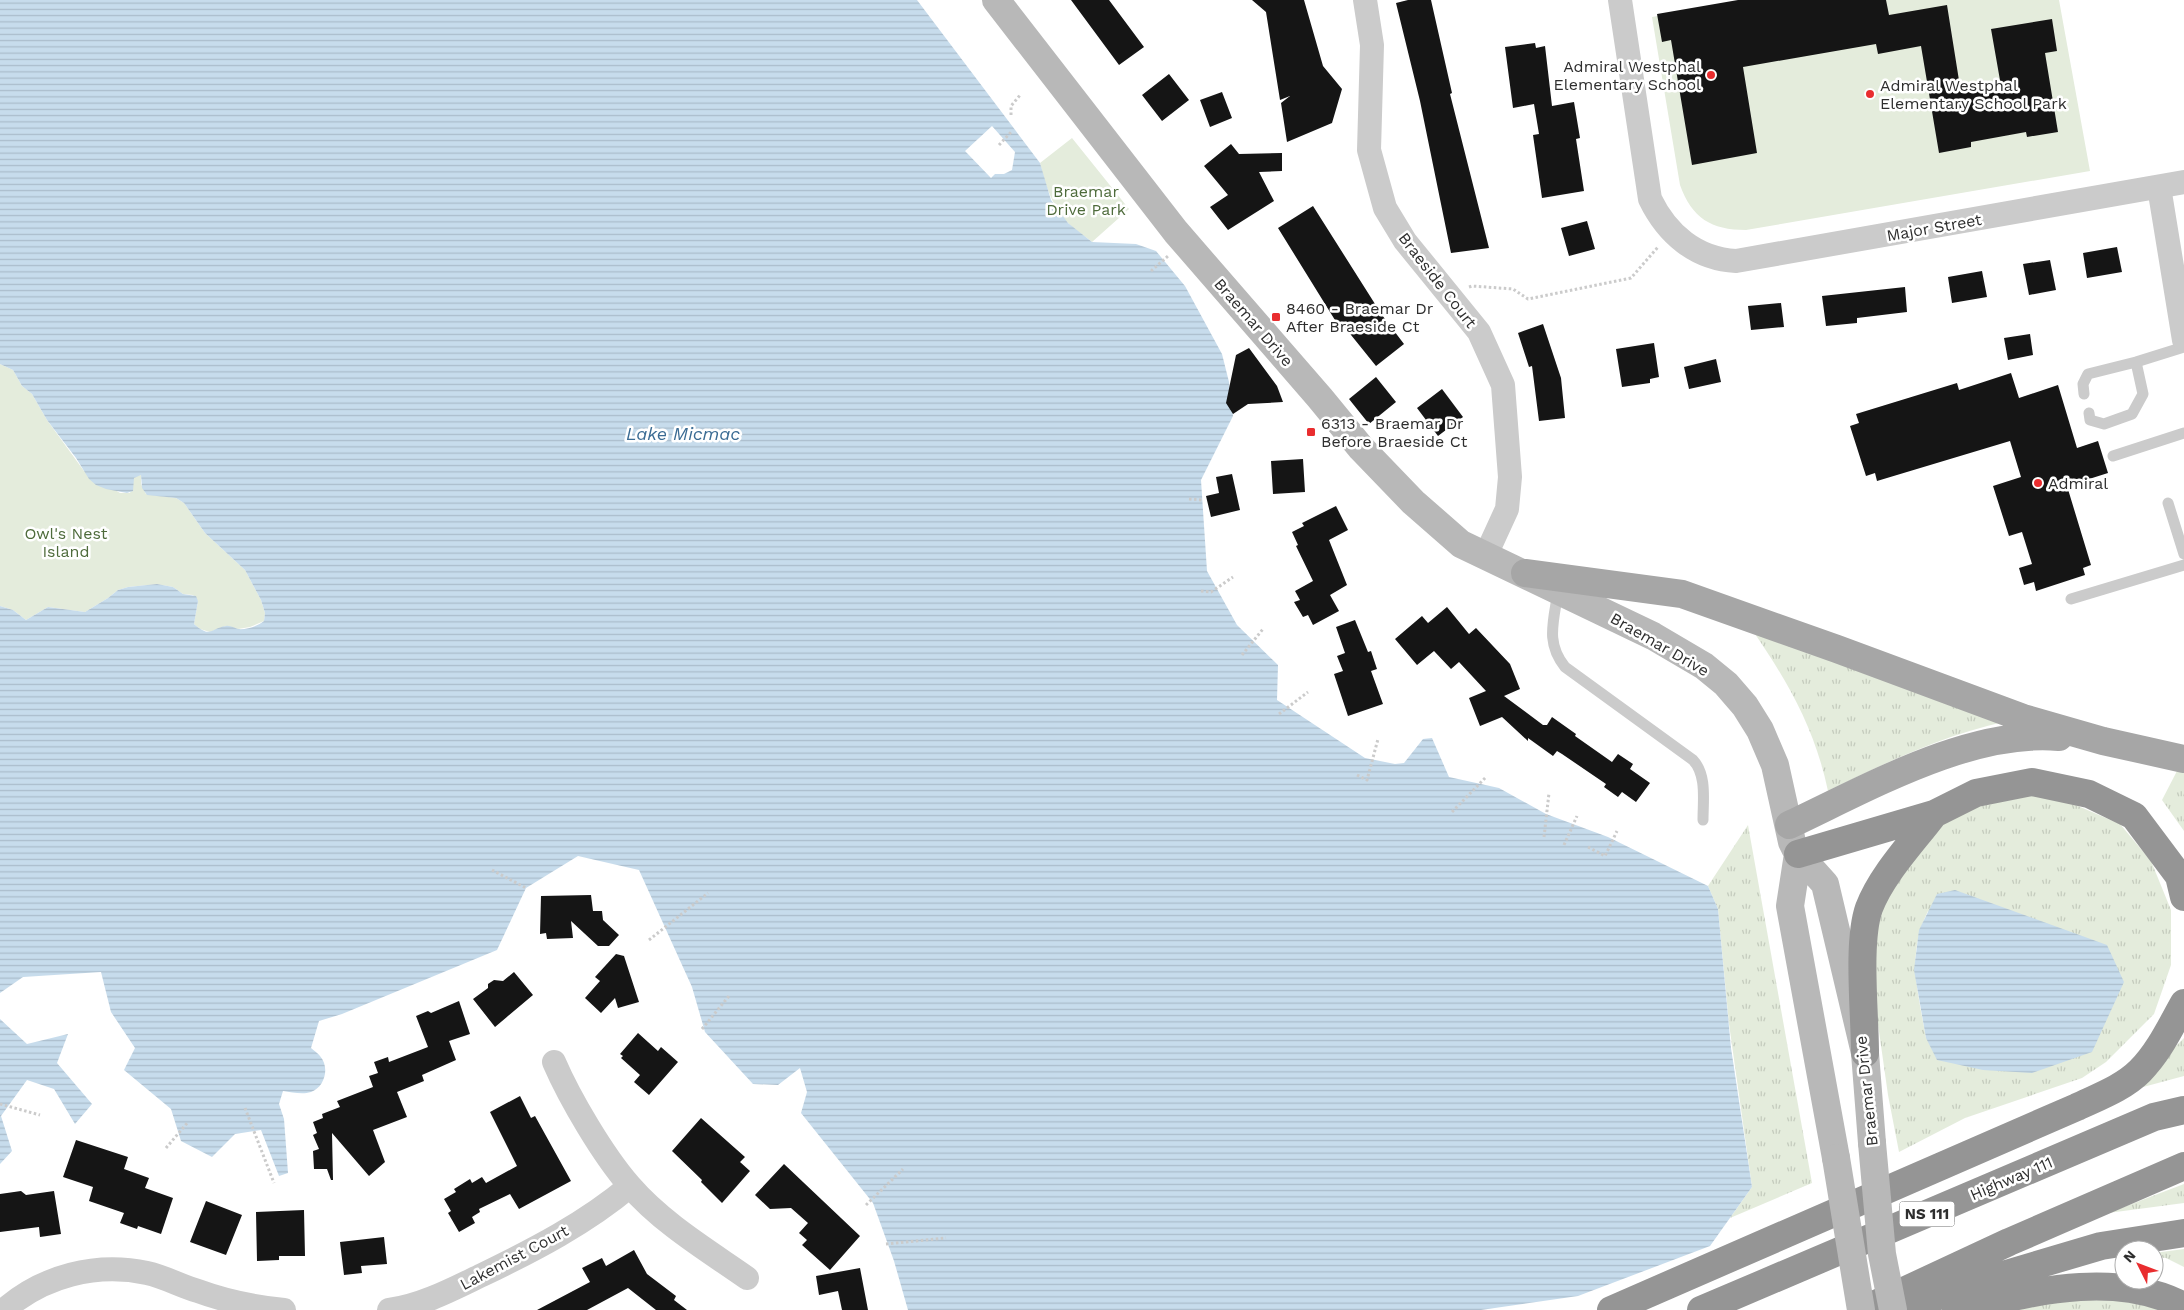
<svg xmlns="http://www.w3.org/2000/svg" width="2184" height="1310" viewBox="0 0 2184 1310" font-family="'Work Sans',sans-serif">
<defs>
<pattern id="grass-tufts" width="24" height="20" patternUnits="userSpaceOnUse" patternTransform="scale(1.25)"><rect width="24" height="20" fill="#e4ecdc"/><path d="M3 7l-1-3M5 7V3M7 7l1-3M15 17l-1-3M17 17v-4M19 17l1-3" fill="none" stroke="#c4cbbd"/></pattern>
<pattern id="water-rules" width="6" height="5" patternUnits="userSpaceOnUse" patternTransform="scale(1.25)"><rect width="6" height="5" fill="#c7dcec"/><path d="M0 2.5h6" fill="none" stroke="#abbdcb"/></pattern>
</defs>
<rect width="100%" height="100%" fill="#fff"/>
<!-- grass -->
<path fill="url(#grass-tufts)" fill-rule="evenodd" d="M1753,631L2023,718C1954,730 1891,760 1828,791C1815,729 1788,682 1753,631Z
M2177,771L2184,773V831L2162,800Z
M2043,791L2120,824L2151,861L2171,910V965L2154,1014L2106,1062L2082,1078L1965,1118L1899,1152L1888,1095L1872,982L1876,889L1889,861L1973,800ZM1928,911L1926,1038C1918,991 1906,956 1928,911Z
M1748,825L1812,1183L1730,1218L1752,1187L1729,1024L1718,909L1708,886Z
M2184,1038V1076L2132,1090Z
M2184,1184V1203L2108,1213Z
M2184,1249V1267L2166,1258L2154,1257V1253Z
M2084,1294L2173,1310H1990Z"/>
<!-- green -->
<path fill="#e4ecdc" d="M1746,0H2059L2090,171L1746,230C1711,230 1692,218 1680,185L1652,17Z
M1072,138L1129,209L1092,242C1085,236 1077,232 1070,225C1053,209 1045,185 1040,163Z
M0,364L13,370L22,386L32,394L47,420L84,471L120,493H130C134,487 131,482 135,476L141,475V484L146,494L176,498L184,503L205,533L245,570L261,600L265,613L264,621L250,627L238,629L226,626L210,632L200,629L194,624L198,601L193,595L183,594L173,587L157,584L128,587L118,590L108,598L85,612L48,607L26,620L13,610L0,606Z"/>
<!-- water -->
<path fill="url(#water-rules)" d="M0,0H917L1040,163L1051,200L1068,223L1092,242L1136,244L1156,251L1185,286L1222,354L1229,382L1233,416L1201,480L1207,571L1237,625L1278,665L1277,700L1365,758L1395,764L1404,763L1423,739L1432,738L1449,777L1499,788L1546,814L1608,837L1708,886L1718,909L1731,1048L1752,1187L1710,1246L1578,1296L1481,1310H908L894,1261L873,1203L801,1113L807,1092L800,1068L778,1085L753,1084L705,1032L692,987L639,870L578,856L526,888L497,950L342,1014L319,1021L311,1048C314,1051 318,1053 320,1056C330,1067 325,1087 311,1092C302,1095 292,1092 283,1091L279,1104L284,1119L288,1173L279,1176L261,1130L235,1134L212,1157L181,1141L171,1109L124,1070L135,1048L111,1012L101,972L23,977L0,993V606L13,610L26,620L48,607L85,612L108,598L118,590L128,587L157,584L173,587L183,594L196,596L198,601L194,624C211,639 211,628 226,626C230,625 234,628 238,629C246,630 258,626 264,621L265,613L261,600L245,570L205,533L184,503L176,498L147,495L142,488L141,475L134,478L133,491L127,493L106,489L96,485L89,479L76,458L47,420L32,394L22,386L13,370L0,364Z
M1955,890L2107,945L2124,982L2092,1052L2032,1073L1983,1070L1937,1060L1926,1038L1914,970L1919,930L1937,894Z
M0,1019L27,1044L68,1034L57,1063L92,1104L75,1124L54,1089L27,1080L1,1116L12,1151L0,1164Z"/>
<!-- pier -->
<path fill="#fff" d="M992,126L1015,152L1012,170L1004,174H995L991,178L965,151Z"/>
<!-- building -->
<path fill="#151515" d="M1071,0H1109L1144,47L1119,65Z
M1252,0H1304L1323,66L1342,89L1332,123L1287,142L1281,103L1290,96L1280,100L1266,12Z
M1408,0H1431L1452,93L1450,94L1489,248L1451,253L1420,101L1396,3Z
M1738,0H1886L1889,15L1947,5L1961,93L2001,86L1991,29L2052,19L2057,51L2045,53L2058,132L2027,137L2026,132L1971,142V147L1939,153L1921,46L1878,54L1876,44L1743,67L1757,153L1692,165L1671,40L1662,42L1657,14Z
M1535,43L1536,48L1545,46L1552,106L1574,102L1580,138L1576,139L1584,191L1542,198L1533,135L1539,134L1534,104L1513,108L1505,47Z
M1169,74L1189,100L1162,121L1142,95Z
M1222,92L1232,118L1210,127L1200,100Z
M1231,144L1239,154L1282,153V171L1259,172L1274,201L1228,230L1210,207L1228,195L1204,166Z
M1313,206L1382,315L1404,344L1376,366L1347,330L1343,333L1278,228Z
M1587,221L1595,249L1569,256L1561,228Z
M2117,247L2122,272L2087,278L2083,253Z
M2050,260L2056,290L2029,295L2023,264Z
M1982,271L1987,297L1952,303L1948,277Z
M1905,287L1907,312L1857,318V323L1826,326L1822,296Z
M1781,303L1784,327L1751,330L1748,306Z
M1543,324L1561,378L1565,418L1539,421L1532,366L1529,367L1518,333Z
M2030,334L2033,355L2008,360L2004,338Z
M1654,343L1659,377L1650,379V383L1622,387L1616,349Z
M1249,348L1277,386L1283,402L1248,404L1233,414L1226,403L1236,355Z
M1716,359L1721,382L1689,389L1684,367Z
M2011,373L2019,398L2058,385L2077,448L2098,441L2108,473L2067,486L2091,565L2083,568L2085,575L2036,591L2034,582L2024,585L2019,568L2032,564L2022,532L2009,536L1993,486L2021,477L2010,441L1877,481L1875,473L1866,476L1850,426L1859,423L1856,414L1957,383L1959,390Z
M1376,377L1396,402L1369,424L1349,399Z
M1442,389L1463,417L1438,436L1417,408Z
M1303,459L1305,492L1273,494L1271,461Z
M1232,474L1240,510L1211,517L1206,496L1219,493L1216,477Z
M1336,506L1348,530L1329,540L1347,585L1330,595L1339,611L1313,625L1308,615L1303,617L1294,602L1300,600L1295,591L1313,581L1296,546L1298,545L1292,532L1304,526L1302,523Z
M1447,607L1469,634L1476,628L1510,664L1520,689L1504,696L1543,725H1547L1552,717L1576,734L1575,736L1612,762L1618,754L1633,764L1630,769L1650,783L1636,802L1622,792L1618,797L1604,787L1606,784L1562,754L1557,751L1553,756L1528,738V741L1502,717L1480,726L1469,698L1486,691L1459,662L1451,669L1434,651L1417,665L1395,639L1422,616L1428,623Z
M1355,620L1368,652L1371,651L1377,669L1371,671L1383,704L1348,716L1334,674L1343,671L1337,656L1345,653L1336,627Z
M591,895L593,911H602L603,920L619,935L609,946H598L571,921L573,938L547,939L546,933L540,934L541,896Z
M616,954L624,956L639,1002L618,1008L615,998L601,1013L585,998L600,981L595,977Z
M514,972L533,995L495,1027L473,999L488,988V984L494,980L503,981Z
M459,1001L470,1034L449,1041L456,1060L422,1075L424,1081L397,1092L407,1117L373,1130L385,1162L369,1176L332,1133L333,1180H331L327,1169H314L313,1151L319,1149L313,1135L317,1133L313,1122L323,1118L322,1114L340,1107L337,1101L373,1087L369,1076L378,1073L374,1062L388,1057L389,1062L428,1047L416,1016L428,1011L431,1013Z
M638,1033L658,1051L661,1047L678,1062L649,1095L634,1082L640,1075L621,1058L623,1056L620,1054Z
M520,1096L531,1118L535,1116L571,1181L519,1209L510,1194L479,1209L480,1212L472,1217L475,1223L459,1232L448,1213L451,1211L444,1199L456,1192L454,1189L470,1179L472,1183L482,1177L486,1183L517,1166L490,1112Z
M701,1118L745,1157L740,1162L750,1171L722,1203L701,1182L702,1180L672,1151Z
M76,1140L128,1157L124,1169L149,1178L145,1188L173,1198L161,1234L138,1226L137,1229L120,1223L124,1213L89,1201L93,1187L63,1177Z
M784,1164L860,1236L830,1270L802,1245L807,1240L799,1233L808,1223L791,1208L770,1209L755,1195Z
M21,1191L26,1195L54,1191L61,1234L40,1237L39,1227L0,1232V1194Z
M206,1201L242,1215L226,1255L190,1242Z
M304,1210L305,1256H279V1260L257,1261L256,1212Z
M384,1237L387,1264L361,1266L362,1273L344,1275L340,1242Z
M634,1250L647,1274L676,1296L674,1300L687,1310H656L628,1288L587,1310H537L590,1282L582,1268L602,1258L606,1266Z
M860,1268L868,1310H842L838,1291L819,1295L816,1276Z"/>
<g fill="none" stroke-linecap="round" stroke-linejoin="round">
<!-- path -->
<path stroke="#cbcbcb" stroke-width="3" stroke-dasharray="2.5 2.5" stroke-linecap="butt" d="M1011,115V106L1021,94
M999,145L1012,131
M1151,271L1168,256
M1469,287L1472,286L1513,289L1528,299L1631,278L1658,247
M1189,499L1203,500
M1201,591L1211,592L1233,577
M1242,655L1263,629
M1279,714L1308,692
M1357,775L1367,780L1378,739
M1452,812L1486,777
M1544,837L1549,793
M1564,845L1577,816
M1588,847L1605,856L1617,831
M492,870L526,888
M649,940L708,893
M702,1029L729,996
M0,1104L40,1115
M245,1108L274,1183
M166,1148L188,1122
M866,1205L903,1169
M886,1244L946,1238"/>
<!-- service -->
<path stroke="#cbcbcb" stroke-width="11" d="M2084,394L2083,384L2088,374L2136,362L2184,347
M2089,413L2090,420L2104,424L2132,414L2143,394L2136,362
M2113,456L2184,433
M2168,503L2184,554
M1558,591C1554,621 1545,642 1565,667L1693,760C1707,775 1703,800 1703,820
M2071,599L2184,565"/>
<!-- minor -->
<path stroke="#cbcbcb" stroke-width="24" d="M1365,0L1372,45L1369,150L1385,208L1405,241L1479,332L1503,385L1510,477L1507,509L1485,557
M1620,0L1650,199C1667,234 1696,259 1736,261L2184,182
M2159,187L2184,340
M554,1062C570,1099 603,1155 630,1186C662,1223 707,1250 747,1278
M4,1310C43,1276 96,1262 147,1273C165,1277 181,1286 198,1291C225,1301 255,1307 284,1310
M389,1310C421,1306 453,1289 482,1275C534,1250 586,1223 630,1186"/>
<!-- secondary -->
<path stroke="#b8b8b8" stroke-width="28" d="M996,0L1176,232L1320,398L1361,448L1413,502L1461,544L1653,636L1704,666L1726,684L1745,706L1760,730L1775,765L1792,842L1798,854L1825,884L1865,1053L1872,1143
M1798,854L1790,906L1836,1158"/>
<!-- primary -->
<path stroke="#a6a6a6" stroke-width="28" d="M1525,573L1682,594L1837,649L2023,718L2103,741L2184,759
M1789,825C1868,788 1970,729 2059,737"/>
<!-- motorway -->
<path stroke="#959595" stroke-width="28" d="M1798,854L1934,814L1976,793L2032,782L2089,794L2134,816L2179,876L2184,897
M1865,1053C1865,1014 1857,942 1869,908C1882,874 1913,842 1934,814
M1905,1308L1966,1286L2101,1246L2184,1233
M1611,1310L2077,1107C2098,1097 2123,1088 2140,1071C2159,1052 2171,1026 2184,1003
M1701,1310L2154,1117L2184,1110
M1863,1310L2009,1242L2184,1166
M1956,1310C2030,1293 2112,1269 2184,1306"/>
<!-- secondary-bridge -->
<path stroke="#b8b8b8" stroke-width="28" d="M1872,1143L1882,1254L1893,1310
M1836,1158L1861,1310"/>
</g>
<!-- markers -->
<g fill="#e92d2f" stroke="#fff" stroke-width="2">
<circle cx="1711" cy="75" r="5"/>
<circle cx="1870" cy="94" r="5"/>
<rect x="1271" y="312" width="10" height="10" rx="2.5"/>
<rect x="1306" y="427" width="10" height="10" rx="2.5"/>
<circle cx="2038" cy="483" r="5"/>
</g>
<g text-anchor="middle" stroke-width="5" stroke-linejoin="round" paint-order="stroke">
<!-- shield labels -->
<rect fill="#fff" stroke="#6d6d6d" stroke-width="1" x="1899.5" y="1201.5" width="55" height="25" rx="4"/>
<g font-size="15" font-weight="bold" fill="#2e2e2e">
<text x="1927" y="1219">NS 111</text>
</g>
<!-- poi labels -->
<g font-size="16" fill="#2e2e2e" stroke="#fff" text-anchor="start">
<text x="1701" y="72" text-anchor="end">Admiral Westphal<tspan x="1701" dy="18">Elementary School</tspan></text>
<text x="1880" y="91">Admiral Westphal<tspan x="1880" dy="18">Elementary School Park</tspan></text>
<text x="1286" y="314">8460 - Braemar Dr<tspan x="1286" dy="18">After Braeside Ct</tspan></text>
<text x="1321" y="429">6313 - Braemar Dr<tspan x="1321" dy="18">Before Braeside Ct</tspan></text>
<text x="2048" y="489">Admiral</text>
</g>
<!-- park labels -->
<g font-size="16" fill="#4e6b3b" stroke="#fff">
<text x="1086" y="197">Braemar<tspan x="1086" dy="18">Drive Park</tspan></text>
<text x="66" y="539">Owl's Nest<tspan x="66" dy="18">Island</tspan></text>
</g>
<!-- street labels -->
<g font-size="16" fill="#2e2e2e" stroke="#fff">
<text transform="translate(1934 227) rotate(-10)" y="6">Major Street</text>
<text transform="translate(1438 280) rotate(52)" y="6">Braeside Court</text>
<text transform="translate(1254 322) rotate(49)" y="6">Braemar Drive</text>
<text transform="translate(1660 644) rotate(30)" y="6">Braemar Drive</text>
<text transform="translate(1866 1091) rotate(-96)" y="6">Braemar Drive</text>
<text transform="translate(2011 1178) rotate(-23)" y="6">Highway 111</text>
<text transform="translate(514 1257) rotate(-28)" y="6">Lakemist Court</text>
</g>
<!-- water labels -->
<g font-size="18" font-style="italic" fill="#3a6b93" stroke="#fff">
<text x="683" y="440">Lake Micmac</text>
</g>
</g>
<!-- north arrow -->
<g transform="translate(2139 1265) rotate(312)"><circle r="24" fill="#ffffff" stroke="#ababab"/>
<path d="M0-4L9 19L0 12L-9 19Z" fill="#e92d2f"/>
<text y="-8" font-size="14" font-weight="bold" text-anchor="middle" fill="#2e2e2e">N</text>
</g>
</svg>
